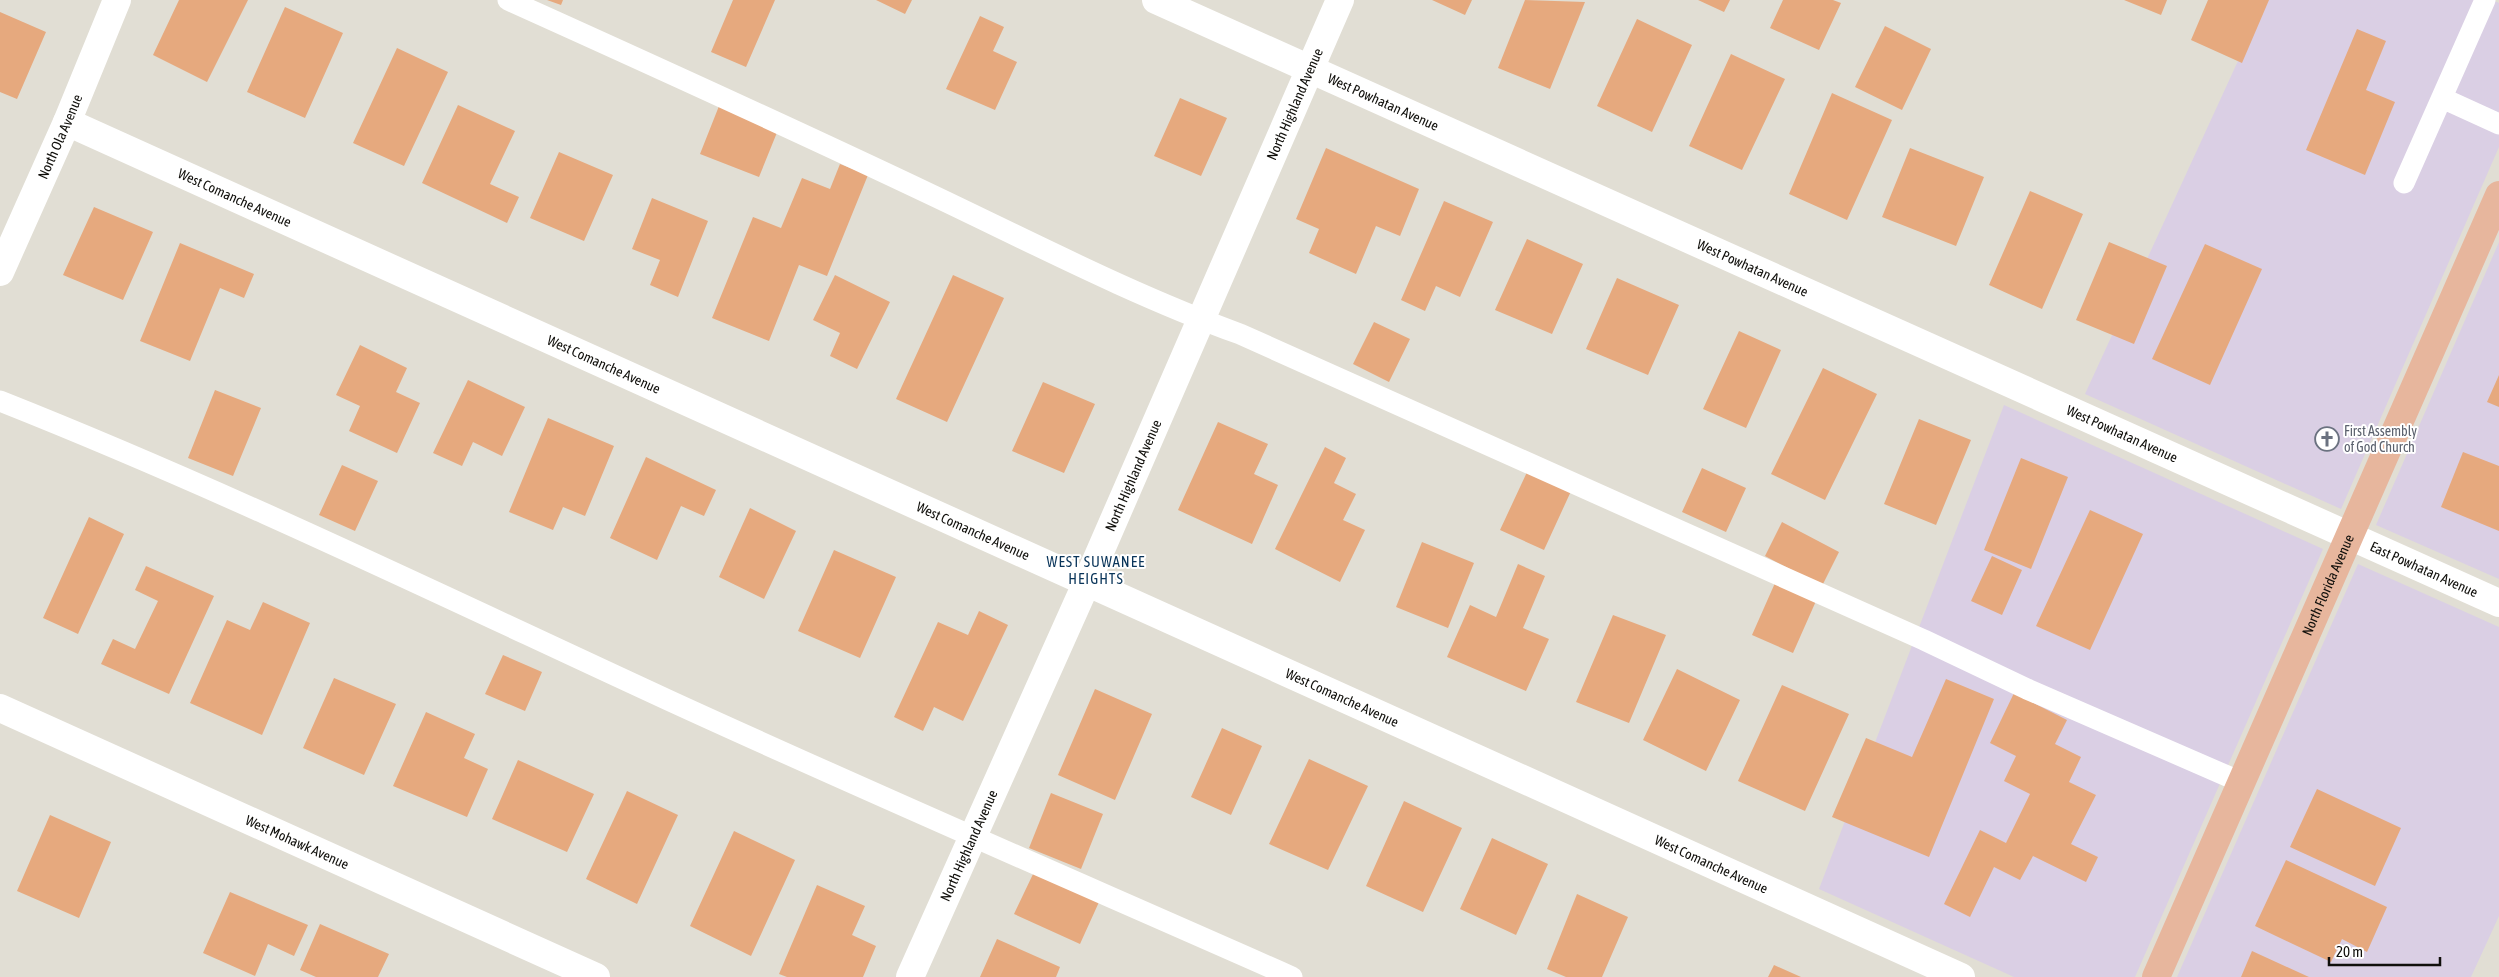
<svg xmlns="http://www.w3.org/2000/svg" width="2499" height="977" viewBox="0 0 2499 977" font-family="'Asap Condensed',sans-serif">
<rect width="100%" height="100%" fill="#e1ded4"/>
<!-- commercial -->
<path fill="#dacfe4" d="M2266,0H2492L2499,3V147L2341,509L2085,394Z
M2499,242V579L2376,525Z
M2004,405L2323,549L2135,977H2014L1819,889Z
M2358,564L2499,627V916L2471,977H2177Z"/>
<!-- building -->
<path fill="#e6a97e" d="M179,0H248L207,82L153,55Z
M547,0H563L561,5Z
M733,0H775L746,67L711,52Z
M876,0H912L905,14Z
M1432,0H1472L1465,15Z
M1525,0L1585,2L1550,89L1498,68Z
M1698,0H1730L1724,12Z
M1783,0H1833L1841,3L1819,50L1770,28Z
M2124,0H2167L2161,15Z
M2208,0H2269L2242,63L2191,40Z
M285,7L343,33L305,118L247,92Z
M0,12L46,32L17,99L0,92Z
M980,16L1004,27L993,51L1017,62L995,110L946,89Z
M1637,19L1692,45L1652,132L1597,106Z
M1885,26L1931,49L1902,110L1855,87Z
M2357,29L2386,41L2366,90L2395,102L2365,175L2306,150Z
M397,48L448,72L404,166L353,143Z
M1731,54L1785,79L1742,170L1689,146Z
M1832,93L1892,120L1847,220L1789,194Z
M1180,98L1227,118L1201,176L1154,156Z
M458,105L515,131L490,184L519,197L507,223L422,183Z
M719,106L778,130L759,177L700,154Z
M1326,148L1419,189L1400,236L1376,226L1356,274L1309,253L1319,229L1296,219Z
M1910,148L1984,177L1956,246L1882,217Z
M559,152L613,175L584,241L530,218Z
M840,164L868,175L827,276L799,265L769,341L712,318L753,217L781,228L802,178L830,189Z
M2030,191L2083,214L2042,309L1989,285Z
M652,198L708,221L678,297L650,285L660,260L632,249Z
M1444,201L1493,222L1460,297L1436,286L1425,311L1401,300Z
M94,207L153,232L123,300L63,275Z
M1527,239L1583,264L1552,334L1495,310Z
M2109,242L2167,266L2134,344L2076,320Z
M180,243L254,274L244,298L220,288L190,361L140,341Z
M2205,244L2262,269L2210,385L2152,359Z
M835,275L890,302L857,369L830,356L840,333L813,320Z
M953,275L1004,298L947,422L896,399Z
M1617,278L1679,305L1648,375L1586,349Z
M1374,322L1410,339L1389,382L1353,364Z
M1739,331L1781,350L1746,428L1703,409Z
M360,345L407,368L396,392L420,403L397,453L349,431L360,406L336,395Z
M1823,368L1877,394L1825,500L1771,474Z
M2499,375V407L2487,402Z
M468,380L525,407L502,456L473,442L462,466L433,453Z
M1043,382L1095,404L1064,473L1012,451Z
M215,390L261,408L233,476L188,458Z
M548,418L614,446L585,516L563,507L553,530L509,512Z
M1919,419L1971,440L1936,525L1884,504Z
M1218,422L1268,444L1254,474L1278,485L1252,544L1178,510Z
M1325,447L1346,458L1334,483L1356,494L1343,520L1365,530L1340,582L1275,549Z
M2463,452L2499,466V531L2441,507Z
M646,457L716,490L704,516L681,506L657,560L610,538Z
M2021,458L2068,477L2031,569L1984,550Z
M342,465L378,481L355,531L319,515Z
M1702,468L1746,488L1726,532L1682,512Z
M1528,470L1572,489L1544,550L1500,530Z
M750,508L796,531L764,599L719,577Z
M2090,510L2143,534L2090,650L2036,626Z
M89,517L124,534L78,634L43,618Z
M1782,522L1839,552L1822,586L1765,556Z
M1422,542L1474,563L1448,628L1396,607Z
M834,550L896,577L860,658L798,631Z
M1992,556L2022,570L2002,615L1971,601Z
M1518,564L1545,576L1523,628L1549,639L1526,691L1447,657L1470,605L1496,617Z
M146,566L214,596L169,694L101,664L113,639L135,649L158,601L135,590Z
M1775,583L1816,601L1793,653L1752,635Z
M263,602L310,623L262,735L190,703L227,620L250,630Z
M979,611L1008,625L963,721L934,707L923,731L894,717L938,622L968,635Z
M1613,615L1666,635L1629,723L1576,702Z
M503,655L542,672L525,711L485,694Z
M1677,669L1740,700L1706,771L1643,740Z
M334,678L396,704L364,775L303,748Z
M1946,679L1994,699L1929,857L1832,817L1866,738L1912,757Z
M1782,685L1849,714L1805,811L1738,781Z
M1095,689L1152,714L1115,800L1058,775Z
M2014,693L2067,720L2055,744L2081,757L2069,782L2096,795L2071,844L2098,857L2086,882L2033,856L2020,880L1994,867L1970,917L1944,904L1980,830L2006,843L2030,794L2004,781L2016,756L1990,743Z
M426,712L475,734L464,758L488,769L467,817L393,786Z
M1222,728L1262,746L1231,815L1191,797Z
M1309,759L1368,786L1328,870L1269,844Z
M518,760L594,794L567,852L492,819Z
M2317,789L2401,828L2375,886L2290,847Z
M627,791L678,815L637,904L586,879Z
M1051,793L1103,814L1081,869L1029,848Z
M1404,801L1462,828L1423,912L1366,886Z
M50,815L111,842L79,918L17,891Z
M734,831L795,860L751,956L690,926Z
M1492,838L1548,864L1516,935L1460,909Z
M2286,860L2387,907L2367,952L2342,939L2331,962L2255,926Z
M1034,872L1099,902L1080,944L1014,914Z
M817,885L865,906L852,935L876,946L863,977H787L779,974Z
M230,892L308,925L294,956L268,944L255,976L203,953Z
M1577,894L1628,917L1602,977H1566L1547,969Z
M320,924L389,954L378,977H316L300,970Z
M997,939L1060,967L1056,977H980Z
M2252,951L2309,977H2241Z
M1774,965L1801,977H1768Z"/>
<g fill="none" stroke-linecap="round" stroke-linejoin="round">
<!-- service -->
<path stroke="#fff" stroke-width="21" d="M508,0C650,64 793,129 934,196C1035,244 1135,296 1240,334L1924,640L2027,689L2241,782
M2442,98L2499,124
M2404,183L2485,0
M0,401C227,491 447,598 668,700C875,795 1084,885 1292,977"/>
<!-- minor -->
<g stroke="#fff" stroke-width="28">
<path id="s1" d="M1156,0L2499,603"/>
<path id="s2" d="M67,122L1961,977"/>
<path id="s3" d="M0,272L67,122L117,0"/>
<path id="s4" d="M0,708L596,977"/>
<path id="s5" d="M910,977L1086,584L1340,0"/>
</g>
<!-- primary -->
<path stroke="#e7b69d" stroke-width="28" id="s6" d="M2156,977L2499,195"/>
</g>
<!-- icons -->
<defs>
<g id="church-ring" transform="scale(1.25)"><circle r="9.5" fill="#fff" stroke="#6b7280" stroke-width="1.5"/><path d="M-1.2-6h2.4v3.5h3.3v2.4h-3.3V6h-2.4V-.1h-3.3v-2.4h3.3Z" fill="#6b7280"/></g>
</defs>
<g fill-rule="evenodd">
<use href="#church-ring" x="2327" y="439"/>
</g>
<g text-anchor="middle" stroke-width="4" stroke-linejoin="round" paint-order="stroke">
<!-- street labels -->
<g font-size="14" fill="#100f0b" stroke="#fff">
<text dy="5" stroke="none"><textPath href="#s1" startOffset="249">West Powhatan Avenue</textPath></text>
<text dy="5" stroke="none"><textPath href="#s5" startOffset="954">North Highland Avenue</textPath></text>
<text dy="5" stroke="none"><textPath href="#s3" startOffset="148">North Ola Avenue</textPath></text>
<text dy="5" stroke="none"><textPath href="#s2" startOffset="184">West Comanche Avenue</textPath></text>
<text dy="5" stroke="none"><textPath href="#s1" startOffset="654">West Powhatan Avenue</textPath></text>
<text dy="5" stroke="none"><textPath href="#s2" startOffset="589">West Comanche Avenue</textPath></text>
<text dy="5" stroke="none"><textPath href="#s1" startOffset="1059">West Powhatan Avenue</textPath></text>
<text dy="5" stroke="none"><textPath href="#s5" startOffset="549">North Highland Avenue</textPath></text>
<text dy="5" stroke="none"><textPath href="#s2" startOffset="994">West Comanche Avenue</textPath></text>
<text dy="5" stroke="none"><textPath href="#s1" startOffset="1390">East Powhatan Avenue</textPath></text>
<text dy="5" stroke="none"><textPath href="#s6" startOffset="428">North Florida Avenue</textPath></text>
<text dy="5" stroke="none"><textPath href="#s2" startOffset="1399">West Comanche Avenue</textPath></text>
<text dy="5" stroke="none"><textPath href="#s4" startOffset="326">West Mohawk Avenue</textPath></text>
<text dy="5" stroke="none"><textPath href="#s5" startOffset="144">North Highland Avenue</textPath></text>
<text dy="5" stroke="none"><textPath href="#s2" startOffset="1804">West Comanche Avenue</textPath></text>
</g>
<!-- worship labels -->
<g font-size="14" fill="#5b616d" stroke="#fff" text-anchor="start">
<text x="2344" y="436">First Assembly<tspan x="2344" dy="16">of God Church</tspan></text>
</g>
<!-- neighbourhood labels -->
<g font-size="15" letter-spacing="1" fill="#093459" stroke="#fff">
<text x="1096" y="567">WEST SUWANEE<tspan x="1096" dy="17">HEIGHTS</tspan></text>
</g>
</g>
<!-- scale -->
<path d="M2329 957v8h111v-8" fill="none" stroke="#100f0b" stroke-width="2.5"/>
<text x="2336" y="957" font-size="15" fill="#100f0b" stroke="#ffffff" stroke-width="4" paint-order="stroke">20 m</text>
</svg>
